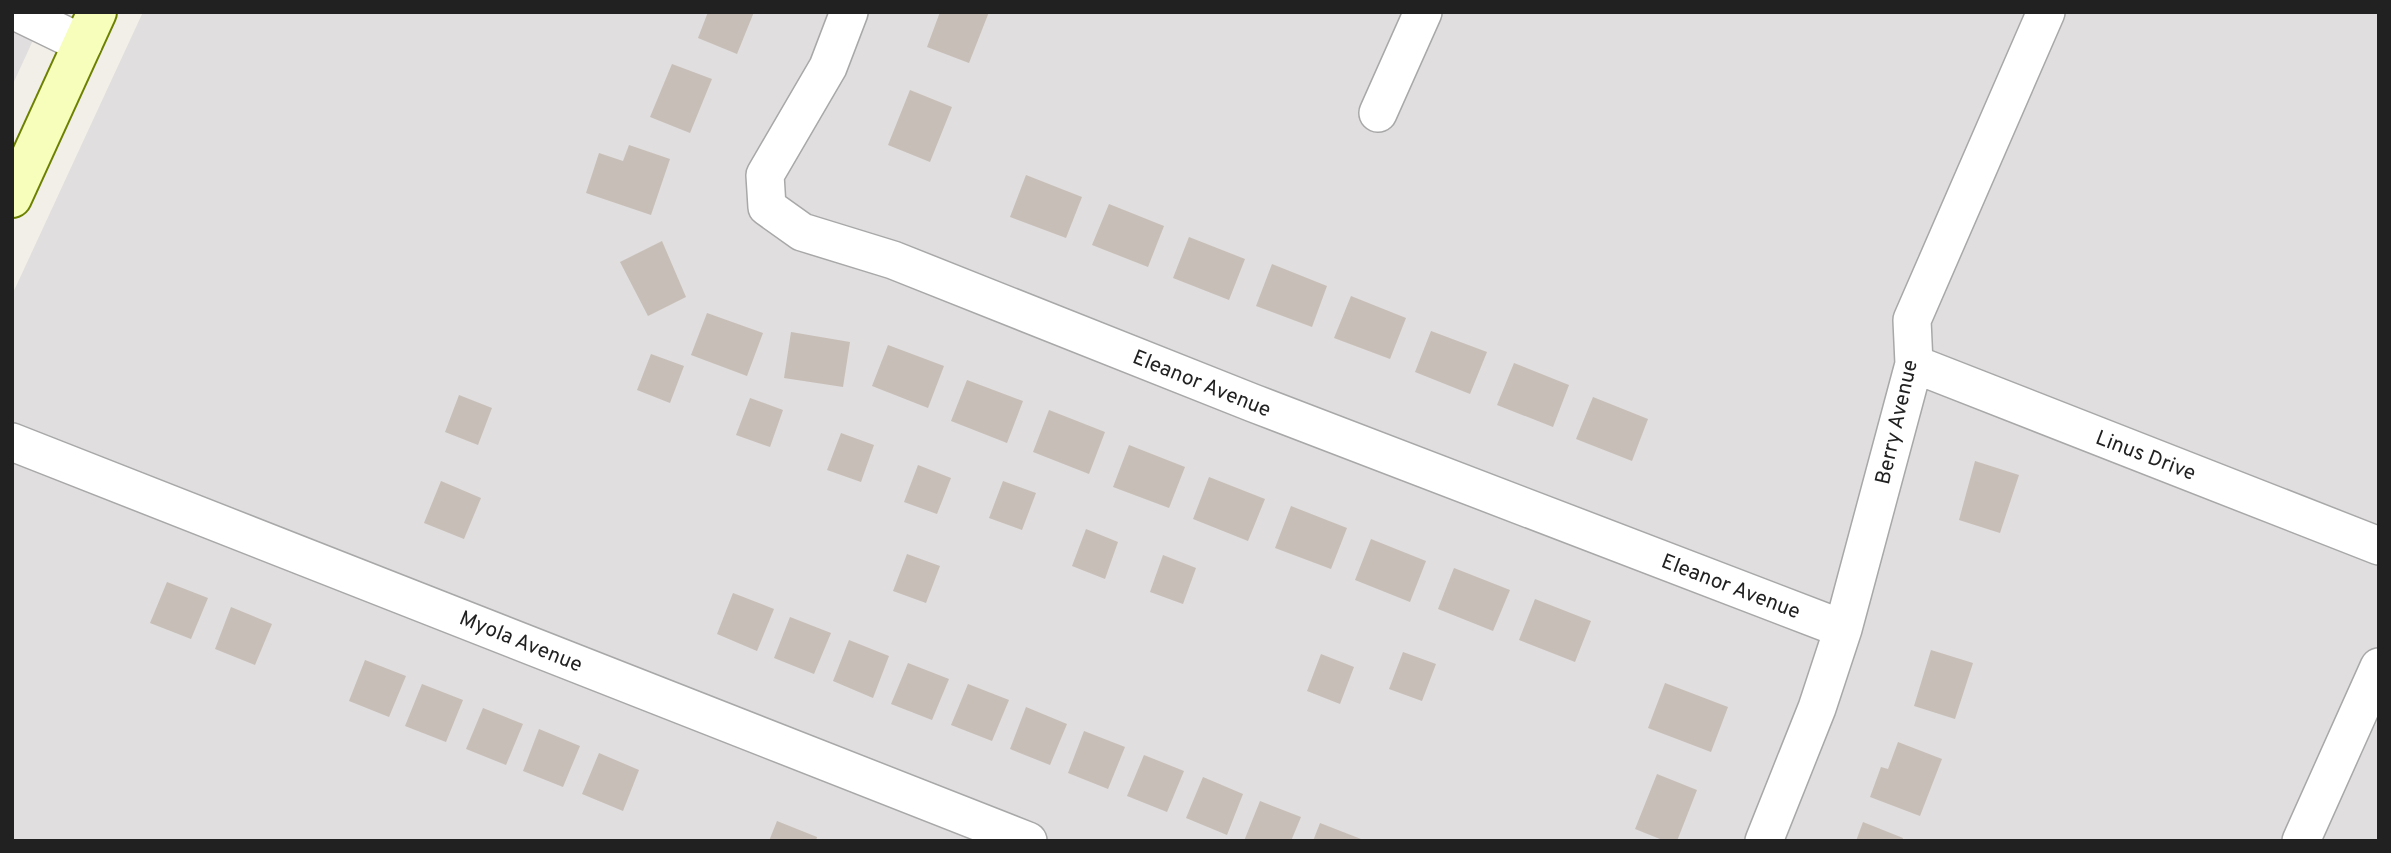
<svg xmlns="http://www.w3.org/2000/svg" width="2391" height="853" viewBox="0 0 2391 853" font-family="Overpass,sans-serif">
<rect width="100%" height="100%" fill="#f2efe8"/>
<!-- residential -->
<path fill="#e0dede" d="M12,12H46L12,86Z
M143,12H2379V841H12V295Z"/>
<!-- building -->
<path fill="#c7beb7" d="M708,12H754L737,54L698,38Z
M940,12H989L969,63L927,47Z
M672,64L712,79L690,133L650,117Z
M910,90L952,107L930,162L888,145Z
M629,145L670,159L651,215L586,193L599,153L623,161Z
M1026,175L1082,197L1066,238L1010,217Z
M1109,204L1164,226L1148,267L1092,245Z
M1189,237L1245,259L1229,300L1173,278Z
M662,241L686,297L648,316L620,262Z
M1272,264L1327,286L1312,327L1256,306Z
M1351,296L1406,318L1390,359L1334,338Z
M707,313L763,333L747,376L691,355Z
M1431,331L1487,352L1470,394L1415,372Z
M791,332L850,342L843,387L784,378Z
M888,345L944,366L928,408L872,386Z
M651,354L684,366L670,403L637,390Z
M1514,363L1569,385L1553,427L1497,405Z
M967,380L1023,401L1007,443L951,421Z
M459,395L492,408L478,445L445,432Z
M1593,397L1648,419L1632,461L1576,439Z
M750,398L783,410L770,447L736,435Z
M1049,410L1105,432L1089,474L1033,452Z
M841,433L874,445L861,482L827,470Z
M1129,445L1185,467L1169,508L1113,487Z
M1975,461L2019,475L2000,533L1959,520Z
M918,465L951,478L937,514L904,502Z
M1209,477L1265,499L1248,541L1193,519Z
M441,481L481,498L464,539L424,523Z
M1003,481L1036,493L1022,530L989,518Z
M1291,506L1347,528L1331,569L1275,548Z
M1086,529L1118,542L1105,579L1072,566Z
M1371,539L1426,561L1410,602L1355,580Z
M907,554L940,566L926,603L893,591Z
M1163,555L1196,568L1183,604L1150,592Z
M1454,568L1510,590L1493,631L1438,609Z
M167,582L208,598L191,639L150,623Z
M733,593L774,609L757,651L717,634Z
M1535,599L1591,621L1575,662L1519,640Z
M231,607L272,624L255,665L215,649Z
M790,617L831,633L814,674L774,658Z
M849,640L889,656L873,698L833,681Z
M1931,650L1973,663L1955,719L1914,706Z
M1403,652L1436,664L1422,701L1389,689Z
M1321,654L1354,667L1340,704L1307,691Z
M365,660L406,676L389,717L349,701Z
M908,663L949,679L932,720L891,704Z
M1665,683L1728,707L1711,752L1648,728Z
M422,684L463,700L446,742L405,726Z
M968,684L1009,700L992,741L951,725Z
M1026,707L1067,724L1050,765L1010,749Z
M483,708L523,724L506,765L466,749Z
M539,729L580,746L563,787L523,771Z
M1084,731L1125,747L1108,789L1068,773Z
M1898,742L1942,759L1920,816L1870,797L1881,767L1888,769Z
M599,753L639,770L623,811L582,794Z
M1144,755L1184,771L1167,812L1127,796Z
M1657,774L1697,790L1677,841H1665L1635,829Z
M1203,777L1243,794L1227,835L1186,818Z
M1260,801L1301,817L1291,841H1244Z
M777,821L817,837L816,841H769Z
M1863,822L1903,838L1902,841H1856Z
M1320,823L1361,839L1360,841H1313Z"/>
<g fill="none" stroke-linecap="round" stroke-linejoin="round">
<!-- street casing -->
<g stroke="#a8a8a8" stroke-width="40">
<path id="street" d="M17,12L83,44
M849,12L828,67L765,175L767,207L802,232L893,260L1253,403L1843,629
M1378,113L1423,12
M1914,364L2379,546
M12,442L1028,841
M1764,841L1817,708L1843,629L1914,364L1912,320L2046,12
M2301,841L2379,667"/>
</g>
<!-- secondary casing -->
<g stroke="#6d8100" stroke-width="42">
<path id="secondary" d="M12,198L97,12"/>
</g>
<!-- street -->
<use href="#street" stroke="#fff" stroke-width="37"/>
<!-- secondary -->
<use href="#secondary" stroke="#f7fdbb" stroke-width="38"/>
</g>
<g text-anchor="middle" stroke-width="5" stroke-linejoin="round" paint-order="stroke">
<!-- street labels -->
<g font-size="21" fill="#212121" stroke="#fff">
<text transform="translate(1202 383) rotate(22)" y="7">Eleanor Avenue</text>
<text transform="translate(1896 422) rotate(-77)" y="7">Berry Avenue</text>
<text transform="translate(2146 455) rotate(21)" y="7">Linus Drive</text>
<text transform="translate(1731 586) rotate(21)" y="7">Eleanor Avenue</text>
<text transform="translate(521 641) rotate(22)" y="7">Myola Avenue</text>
</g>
</g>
<!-- border -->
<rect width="2391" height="853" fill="none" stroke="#212121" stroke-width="28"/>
</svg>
